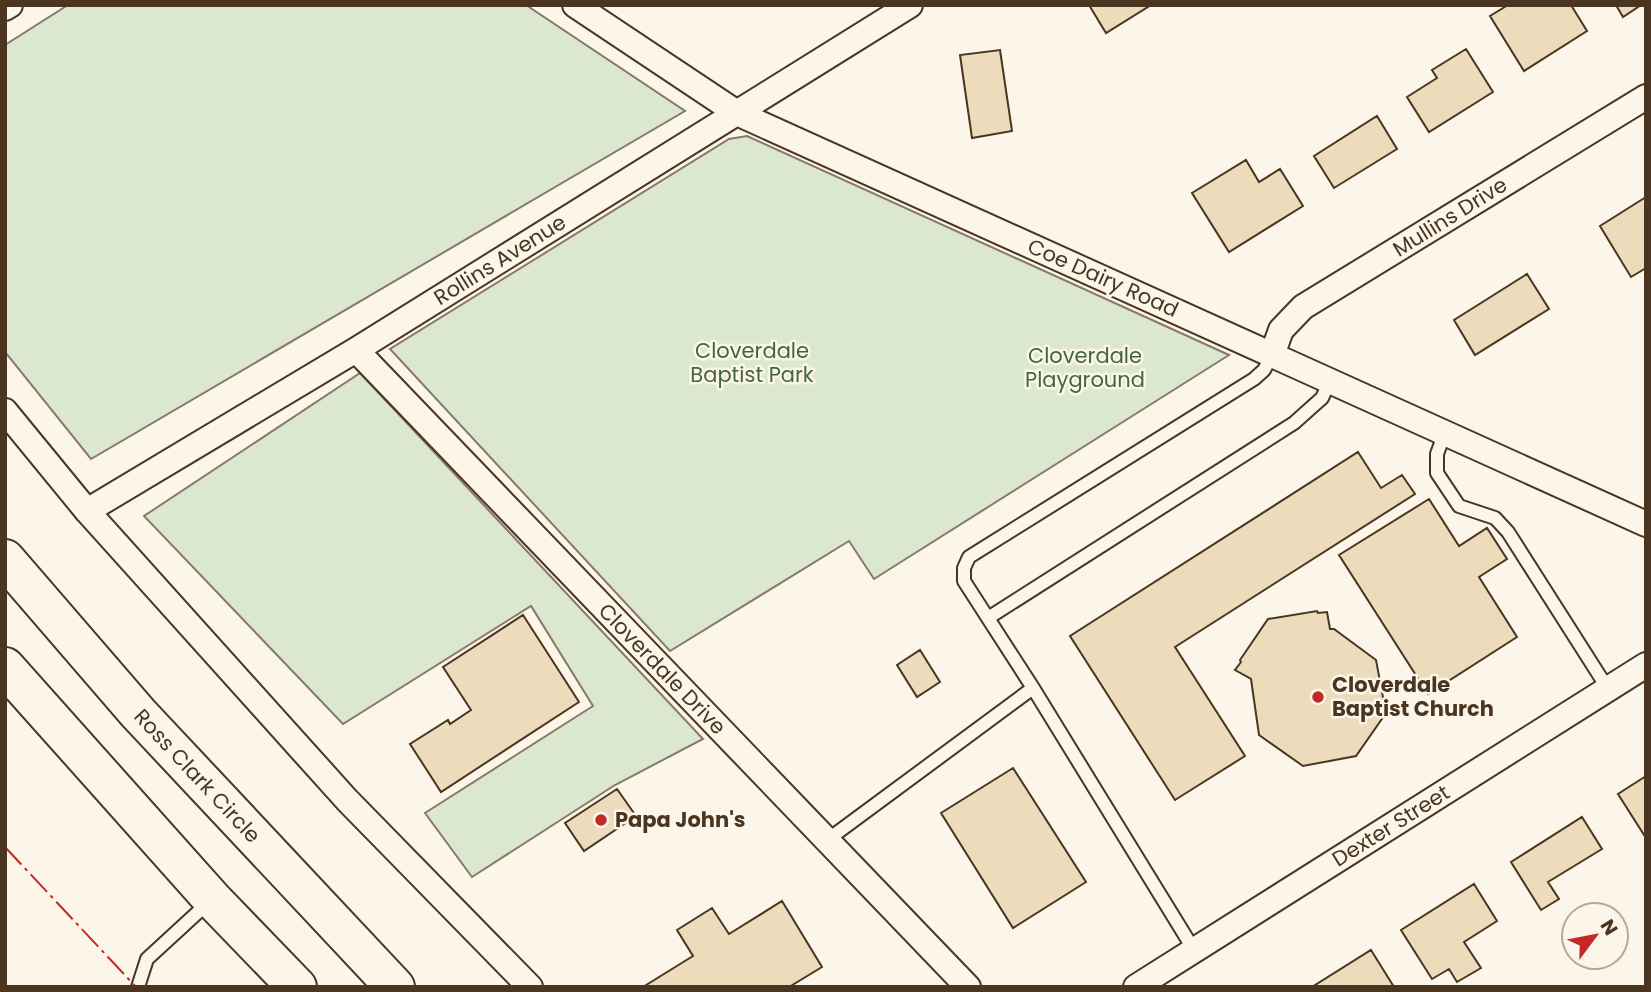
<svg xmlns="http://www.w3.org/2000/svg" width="1651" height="992" viewBox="0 0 1651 992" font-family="Poppins,sans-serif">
<rect width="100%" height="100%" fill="#fbf6e9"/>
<!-- green -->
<path fill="#dce7d0" stroke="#887966" stroke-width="2" d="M68,5H526L685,111L91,459L5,352V45Z
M747,136L1229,355L874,579L849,541L670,651L390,349L729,139Z
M360,373L703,739L615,785L472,877L425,813L593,706L531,606L343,724L144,516Z"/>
<!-- building -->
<path fill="#ecdcbc" stroke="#4a3520" stroke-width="2" d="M1089,5H1151L1106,33Z
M1508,5H1571L1587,31L1524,71L1490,16Z
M1616,5H1641L1623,17Z
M1466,49L1493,92L1429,132L1407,97L1437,78L1432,70Z
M1000,50L1012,131L972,138L960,55Z
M1377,116L1397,149L1334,188L1314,156Z
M1246,160L1259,182L1280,169L1303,206L1229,252L1192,193Z
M1646,197V268L1631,277L1600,226Z
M1527,274L1549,309L1475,355L1454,320Z
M1358,452L1381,488L1402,475L1415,494L1175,647L1245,756L1175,800L1070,636Z
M1429,499L1459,546L1487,528L1507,559L1479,577L1517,637L1428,694L1339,555Z
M1317,611L1318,613L1327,612L1330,629H1334L1376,660L1386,713L1356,756L1303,766L1259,735L1251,679L1235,670L1241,662L1240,660L1268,619Z
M523,615L579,702L441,792L410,744L448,720L450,724L471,710L443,667Z
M920,650L940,682L917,697L897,665Z
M1013,768L1086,882L1013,928L941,813Z
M1646,776V838L1618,794Z
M617,789L636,816L584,851L565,823Z
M1582,817L1602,849L1548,882L1559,899L1541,910L1511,862Z
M1474,884L1497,921L1464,942L1481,968L1457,982L1449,969L1432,979L1401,930Z
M782,901L822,967L789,987H643L693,956L677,930L712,908L729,934Z
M1371,950L1394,987H1312Z"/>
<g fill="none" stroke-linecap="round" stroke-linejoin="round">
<!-- lane casing -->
<g stroke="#4a3520" stroke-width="16">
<path id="lane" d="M1445,432L1437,454V473L1459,506L1495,518L1508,532L1608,689
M988,618L1294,423L1322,398L1330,381
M826,841L1033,688
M1194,950L1033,688L964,581V568L969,557L1254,379L1264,370L1272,355
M138,987L147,959L209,902"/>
</g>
<!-- street casing -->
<g stroke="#4a3520" stroke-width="28">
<path id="street" d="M575,5L737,113L1646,524
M5,8L10,5
M356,350L968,987
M1272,355L1281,330L1303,307L1646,97
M5,411L87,511L347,800L530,987
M87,511L356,350L910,5
M1136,987L1646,665"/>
</g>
<!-- highway casing -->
<g stroke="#4a3520" stroke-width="42">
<path id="highway" d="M5,559L138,713L395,987
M5,667L212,899L297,987"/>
</g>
<!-- lane -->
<use href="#lane" stroke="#fbf6e9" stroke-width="12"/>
<!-- street -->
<use href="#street" stroke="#fbf6e9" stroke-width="24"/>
<!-- highway -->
<use href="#highway" stroke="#fbf6e9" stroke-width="38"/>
<!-- power -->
<path stroke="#c62828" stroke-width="2" stroke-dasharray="24 5 3.5 5" stroke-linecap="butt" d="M5,847L136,987"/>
</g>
<!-- markers -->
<g fill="#c62828" stroke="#fbf6e9" stroke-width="2.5">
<circle cx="1318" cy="697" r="7"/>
<circle cx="601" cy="820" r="7"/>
</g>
<g text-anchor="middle" stroke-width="5" stroke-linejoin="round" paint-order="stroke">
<!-- street labels -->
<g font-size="21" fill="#4a3520" stroke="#fbf6e9">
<text transform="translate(1450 217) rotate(-32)" y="7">Mullins Drive</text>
<text transform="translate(500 260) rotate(-32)" y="7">Rollins Avenue</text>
<text transform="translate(1103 278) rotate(24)" y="7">Coe Dairy Road</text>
<text transform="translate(662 669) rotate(46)" y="7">Cloverdale Drive</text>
<text transform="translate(197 776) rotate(47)" y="7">Ross Clark Circle</text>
<text transform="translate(1391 826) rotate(-32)" y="7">Dexter Street</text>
</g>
<!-- park labels -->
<g font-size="21" fill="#436837" stroke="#fbf6e9">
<text x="752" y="358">Cloverdale<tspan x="752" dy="24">Baptist Park</tspan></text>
<text x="1085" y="363">Cloverdale<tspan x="1085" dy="24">Playground</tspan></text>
</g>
<!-- poi labels -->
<g font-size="21" font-weight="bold" fill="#4a3520" stroke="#fbf6e9" text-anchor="start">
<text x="1332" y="692">Cloverdale<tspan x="1332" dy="24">Baptist Church</tspan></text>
<text x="615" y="827">Papa John's</text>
</g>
</g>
<!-- border -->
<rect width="1651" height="992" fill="none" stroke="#4a3520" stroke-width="14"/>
<!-- north arrow -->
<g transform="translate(1595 936) rotate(58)"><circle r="33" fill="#fbf6e9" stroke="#b4a999" stroke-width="2"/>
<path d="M0-5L12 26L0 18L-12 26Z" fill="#c62828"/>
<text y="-10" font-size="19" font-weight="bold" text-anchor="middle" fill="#4a3520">N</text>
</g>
</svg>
